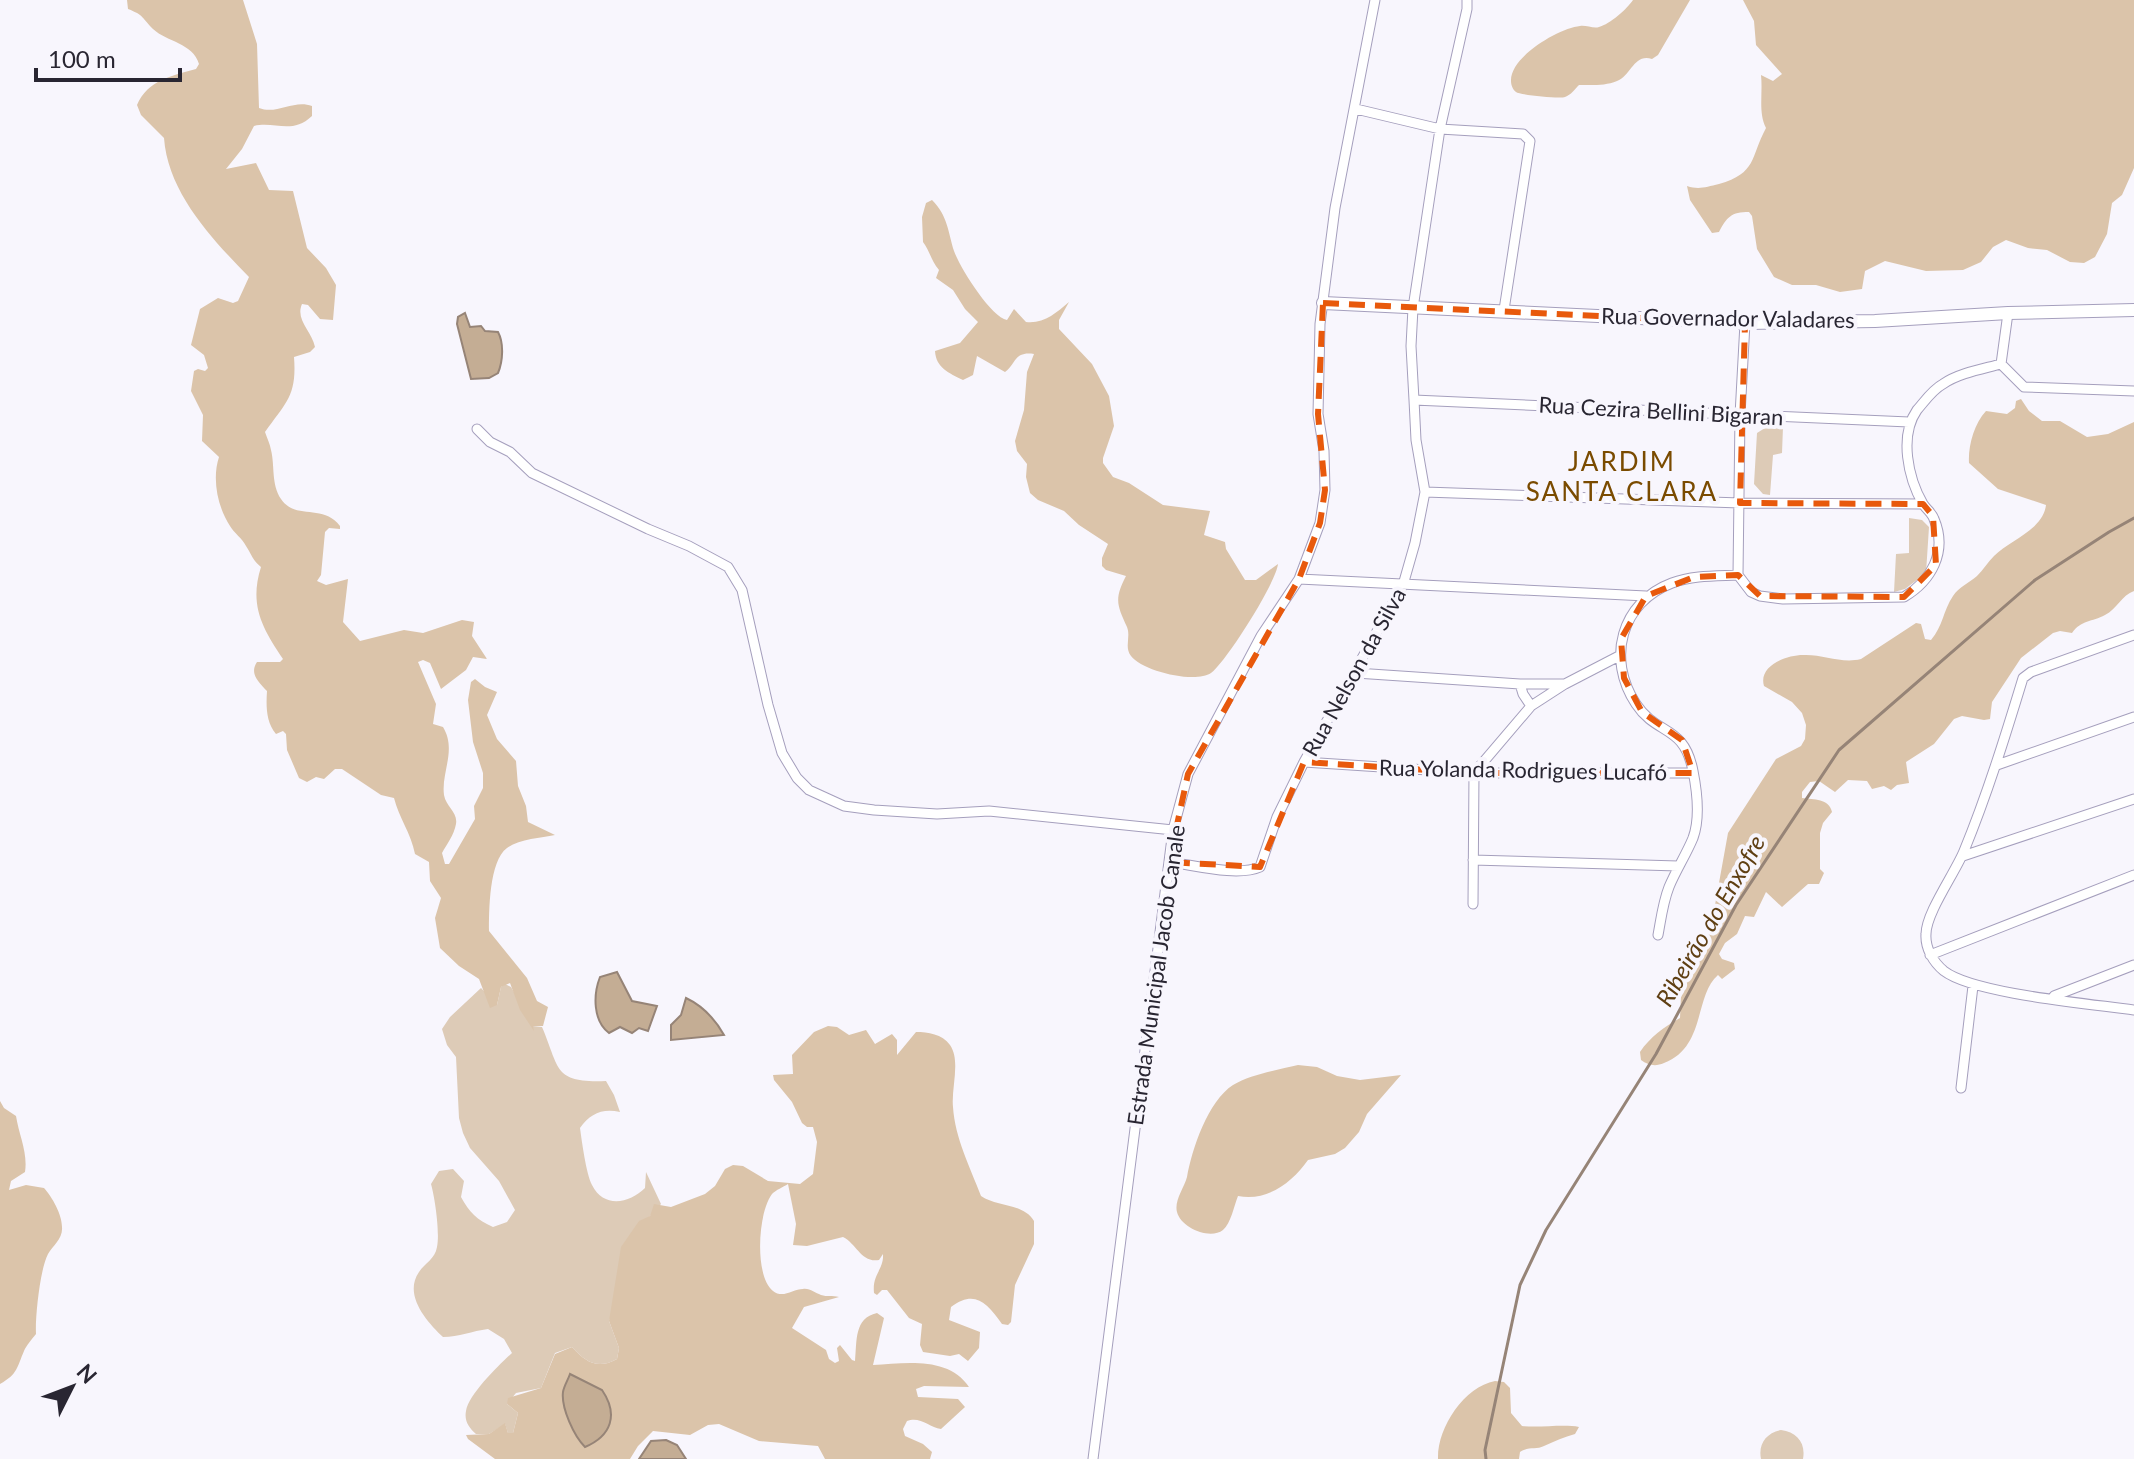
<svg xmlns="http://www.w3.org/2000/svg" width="2134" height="1459" viewBox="0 0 2134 1459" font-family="Lato,sans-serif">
<rect width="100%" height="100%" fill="#f8f6fd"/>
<!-- green -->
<path fill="#ddcbb7" d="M1783,427L1782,453L1773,455L1770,495L1763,494L1754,484L1757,433L1765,428Z
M1909,518L1922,520L1929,527L1926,573L1905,589L1894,592L1896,554L1909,553Z
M505,984L511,987L533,1026L542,1027C560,1069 553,1083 606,1081L614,1095L620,1112C602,1108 590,1114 580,1128C582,1142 586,1173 592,1185C604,1209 630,1203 645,1188L646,1172L661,1204L650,1216L609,1321L619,1348L617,1359C597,1370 586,1362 572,1347L555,1353L541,1388L516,1393L507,1404L518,1413L513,1433H508L505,1424L489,1434H476C469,1428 464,1421 466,1411C469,1394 499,1365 512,1353L504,1339L488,1329C472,1331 459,1337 443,1337C427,1322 403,1295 419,1272C425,1263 435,1259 437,1247C440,1233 435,1198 431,1184L439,1171L453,1169L464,1181L461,1197C469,1212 477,1220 493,1227L507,1222L515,1210L499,1181L470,1148L463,1133L459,1118L456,1057L447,1045L442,1029L450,1017L481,988L497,1005L501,987Z
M1781,1430C1797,1432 1806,1443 1803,1459H1761C1758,1444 1766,1433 1781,1430Z"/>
<!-- forest -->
<path fill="#dbc4aa" d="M127,0H243L257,44L259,108C277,115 294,99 312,106V116C292,135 275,121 254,126L242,149L226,169L256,163L269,190L293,191L307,248L326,268L336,285L333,320L320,319L308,305L302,304C295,320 312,331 315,347L310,352L294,357C297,396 286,402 265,432C267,438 270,444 271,450C275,466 271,484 281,499C296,521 323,503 340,526V529L329,528L325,532L321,575L317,581L326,585L348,579L343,622L360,641L404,630L423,633L462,620L474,622L472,636L487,659L473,657L466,670L441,689L430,663L423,660L418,662L436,704L433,724L443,727C457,750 441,772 444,795C446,807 458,812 456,824C454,835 447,844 442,853L445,864H449L475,819L474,806L483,788V773L473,742L468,700L471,682L475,679L485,687L497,692L487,715L497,739L516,761L518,786L526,806L528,822L555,835C541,838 519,839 507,848C489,861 489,911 489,931L527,978L537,1001L548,1007L543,1026H533L534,1031L520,1010L510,983L501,987L497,1005L490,1008L479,979L459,966L440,948L435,918L441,898L430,881L429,862L415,854C411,833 399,818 394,798L381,795L342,769H335L324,779L316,777L307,782L299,778L287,750L286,734L283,731L276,734C266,722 266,706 267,691C259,682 249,674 257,662H280L283,659C262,628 249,605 261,567C253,561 252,555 246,546C242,538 234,533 230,526C217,506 212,478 219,457L202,441L203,415L191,391L194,371L198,369L205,371L208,368L204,355L191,345L200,309L218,298L233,303L238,301L249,277C212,239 168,193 164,138L141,115L137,105C148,80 171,76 196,69L199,64C193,43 167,42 153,29C142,18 144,15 128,9Z
M1633,0H1690L1658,55L1652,59C1634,53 1631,76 1617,81C1605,86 1592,85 1579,85C1575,89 1571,95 1565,97C1560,99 1520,95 1516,92C1513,90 1511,85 1511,81C1510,57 1559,28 1580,26C1586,25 1594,29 1599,27C1610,24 1627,9 1633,0Z
M1743,0H2134V168L2122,195L2112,203L2107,234L2095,257L2084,263L2070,262L2047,250L2028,248L2006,240L1993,247L1981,262L1963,270L1926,271L1885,261L1865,271L1862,289L1840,292L1816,285H1792L1774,277L1757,249L1752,216L1749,212C1731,212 1727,217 1719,232L1712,233L1690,200L1687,186C1699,190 1706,187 1719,184C1757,173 1750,158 1766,128C1758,112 1763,94 1761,75L1773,81L1782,74L1756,45L1754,21Z
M932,200C948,216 948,232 954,251C960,268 991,317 1007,320L1014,309L1026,322C1044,324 1056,313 1069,302L1059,320V329L1092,364L1109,396L1114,426L1103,458V463L1113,477L1129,483L1163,505L1210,511L1204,535L1225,542L1226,549L1245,580H1256L1278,564C1276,583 1226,662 1211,673C1195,684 1142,671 1131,656C1124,647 1131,637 1127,627C1117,605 1114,599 1126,576L1106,570L1102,566V558L1108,544L1079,525L1064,511L1038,500L1030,493L1026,477L1027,464L1017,451L1015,441L1024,410L1027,372L1034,354C1014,351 1016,364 1005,372L977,356L973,375L963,380C949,373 936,368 935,351L960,343L978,322L965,309L953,290L936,278L939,270C931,261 930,251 923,242L922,217L926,203Z
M2021,399L2029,411L2042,421H2060L2087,437L2108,434L2134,422V591C2122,595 2117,609 2105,615C2092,622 2081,620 2072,633L2060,631L2053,633L2021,658L1992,702L1990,719L1984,720L1962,716L1954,719L1934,744L1906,762L1909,783L1897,785L1891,790L1884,786L1872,789L1867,781L1848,780L1835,792L1819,781L1810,782L1802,792V798C1814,800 1829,798 1832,812L1823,823L1820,833V869L1824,873L1819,884H1808L1782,907L1766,892L1754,917L1745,916L1737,934L1725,943L1719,954L1722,959L1734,963L1735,969L1722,979L1718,975C1694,996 1706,1047 1664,1063C1655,1067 1648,1065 1641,1060L1640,1052C1650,1037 1664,1027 1680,1018L1681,995L1695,941L1714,930L1712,924L1726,918L1715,905L1728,833L1776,759L1801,746L1805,739L1806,725L1802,713L1792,702L1764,686C1758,666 1786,655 1803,655C1823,654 1841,664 1861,659L1916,623L1921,624L1925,639L1931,640C1943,626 1943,611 1953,596C1959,587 1969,583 1977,576C1983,570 1988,562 1994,556C2010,540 2043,530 2046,505L1998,489L1969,463C1968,446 1974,424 1986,411L2007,414L2015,408L2016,401Z
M828,1026L837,1027L849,1035L866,1030L875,1044L892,1034L897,1040V1055L916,1032C928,1032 942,1034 950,1045C961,1061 951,1088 953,1107C955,1138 970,1167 981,1196C997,1207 1023,1203 1034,1221V1244L1015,1285L1011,1322L1008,1325L1002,1324C987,1303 975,1289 951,1307L949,1320L980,1332L979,1348L968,1361L959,1354L950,1356L923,1352L920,1345L922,1324L909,1318L887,1290H882L877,1295L874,1293C872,1274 884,1270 883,1254L879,1260C861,1263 857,1244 843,1237L807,1246L793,1245L796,1224L788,1184C783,1187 776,1190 772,1194C758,1212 754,1276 773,1291C783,1299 793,1289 803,1289C810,1288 815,1293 821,1295C827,1297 832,1295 839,1297L804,1307L792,1328L826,1350L829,1359L835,1363L839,1361L837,1348L840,1345L852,1360L855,1361C857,1341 854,1318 877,1313L884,1318L873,1365C905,1363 949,1356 969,1387L924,1386L916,1389L918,1397L958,1399L965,1407L941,1429C929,1427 920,1416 907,1421L903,1429L905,1436L923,1444L932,1452L930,1459H825L818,1446L759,1441L719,1424L708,1425L690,1435L653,1431L638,1446L630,1459H495L468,1439L466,1435L489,1434L505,1423L508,1433H513L518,1413L507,1404L508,1398L541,1388L555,1354L572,1347C586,1362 597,1370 617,1359L619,1348L609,1321L621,1247L639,1221L650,1216L654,1204L671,1207L705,1194L715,1186L725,1169L733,1165L743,1166L768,1181L800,1184L813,1174L817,1142L813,1127H807L802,1123L792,1102L774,1080L773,1075L793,1074L792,1055L814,1032Z
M1298,1065L1317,1067L1337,1076L1360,1080L1401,1075L1367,1114L1359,1132L1345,1148L1335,1154L1308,1160C1292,1183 1266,1202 1238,1196C1234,1206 1231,1223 1223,1230C1210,1240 1181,1228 1177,1212C1174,1201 1184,1188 1187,1177C1192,1149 1208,1101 1233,1085C1251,1074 1278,1070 1298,1065Z
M0,1101L4,1108L16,1116C19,1135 28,1153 25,1172L11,1181L9,1190L26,1185L44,1188C52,1197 62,1214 62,1227C63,1239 53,1245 48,1254C40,1269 35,1318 36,1334C32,1339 26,1346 24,1351C17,1367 18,1374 0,1384Z
M1495,1381L1504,1382L1510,1388L1511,1413L1522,1426C1539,1428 1564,1424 1579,1427L1575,1434C1564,1437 1555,1441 1544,1446C1536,1450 1529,1446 1520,1452L1519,1459H1438C1437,1428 1464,1387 1495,1381Z"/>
<!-- water -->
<path fill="#c4ad94" stroke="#968477" stroke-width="2" d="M465,313L470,327L481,326L485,331L498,332C504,343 503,361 498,373L489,378L471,379L457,324L458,317Z
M617,972L632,1001L657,1006L648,1031L639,1028L632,1033L620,1027L609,1033C593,1021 593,995 600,977Z
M686,998C703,1006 715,1019 724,1035L671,1040V1025L681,1015Z
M570,1374L602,1390C619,1415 611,1436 585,1447C574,1436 561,1408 563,1392C564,1386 568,1380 570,1374Z
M666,1440L677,1445L686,1459H639L651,1441Z"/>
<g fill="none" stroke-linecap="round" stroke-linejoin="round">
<!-- stream -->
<path stroke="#968477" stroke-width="3" d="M1486,1459L1485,1450L1520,1285L1546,1230L1656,1054L1736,905L1839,750L2035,580L2109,532L2134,518"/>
<!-- street casing -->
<g stroke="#a59fbd" stroke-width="11">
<path id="street" d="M1356,109L1440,129L1523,134L1530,141L1504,310
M2001,364L2024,387L2134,391
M2001,364L2008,313
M1414,400L1909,422
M477,429L490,442L510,452L532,473L648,529L689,546L728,567L742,590L768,705L782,753L797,778L809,790L844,806L874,810L937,814L989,811L1173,830
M1425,492L1740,503L1923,504
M1738,575L1751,592L1760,596L1783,599L1904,597C1931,581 1948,552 1934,519C1932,513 1927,510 1923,504C1908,478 1899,436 1917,410C1925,401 1932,390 1943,384C1959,373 1983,369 2001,364
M1738,575L1740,415L1745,323
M1299,579L1646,596
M2134,635L2031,672L2023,678C2005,737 1987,795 1964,851C1955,873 1926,913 1926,934C1925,948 1933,962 1944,971C1974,994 2092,1004 2134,1010
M1356,673L1520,684H1564
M1520,684L1523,694L1531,706
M1304,762L1474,773H1693
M1997,765L2134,717
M1963,856L2134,799
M1473,860L1678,866
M1169,862C1194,865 1237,877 1260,867L1277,817L1304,762L1403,585L1415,543L1425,492L1416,440L1414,400L1411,346L1413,308L1440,129L1467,9V0
M1473,904L1474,773L1531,706L1565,684L1619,656
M1658,935C1661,919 1663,902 1669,887C1676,870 1686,855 1693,838C1700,819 1697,791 1693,771C1684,724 1657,736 1636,704C1606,659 1621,602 1672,583C1693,575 1716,576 1738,575
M1930,955L2134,875
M2054,996L2134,965
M1961,1088L1973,986
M1093,1459L1173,830L1188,774L1261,636L1299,579L1320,523L1325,490L1324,451L1318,414L1320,324L1335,208L1375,0"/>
</g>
<!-- secondary casing -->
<g stroke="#a59fbd" stroke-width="14">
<path id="secondary" d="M1323,303L1745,323L1875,321L2008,313L2134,310"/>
</g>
<!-- street -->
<use href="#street" stroke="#fff" stroke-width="9"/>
<!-- secondary -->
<use href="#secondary" stroke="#fff" stroke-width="12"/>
</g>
<!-- marked area -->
<path fill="none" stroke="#e8590c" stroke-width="6" stroke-dasharray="16 10" stroke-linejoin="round" d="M1323,303L1745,323L1740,503L1923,504L1933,516L1936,565L1904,597L1760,596L1738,575L1694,577L1646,596L1621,639L1624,678L1642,712L1682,740L1693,773H1474L1304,762L1260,867L1169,862L1188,774L1299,579L1320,523L1325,490L1318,414Z"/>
<g text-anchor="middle" stroke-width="8" stroke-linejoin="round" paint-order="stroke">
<!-- street labels -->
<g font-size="22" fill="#292632" stroke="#f8f6fd">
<text transform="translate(1728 318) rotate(1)" y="8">Rua Governador Valadares</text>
<text transform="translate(1661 411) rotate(3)" y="8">Rua Cezira Bellini Bigaran</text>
<text transform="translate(1354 672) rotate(-61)" y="8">Rua Nelson da Silva</text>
<text transform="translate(1523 770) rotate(1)" y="8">Rua Yolanda Rodrigues Lucafó</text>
<text transform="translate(1156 975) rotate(-82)" y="8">Estrada Municipal Jacob Canale</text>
</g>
<!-- water labels -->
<g font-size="24" font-style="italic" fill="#5f3f13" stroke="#f8f6fd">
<text transform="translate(1711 921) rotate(-60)" y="8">Ribeirão do Enxofre</text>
</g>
<!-- quarter labels -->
<g font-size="26" letter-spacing="2" fill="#7a4b00" stroke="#f8f6fd">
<text x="1622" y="471">JARDIM<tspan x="1622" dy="30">SANTA CLARA</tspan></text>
</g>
</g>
<!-- north arrow -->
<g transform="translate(72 1387) rotate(48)" stroke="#f8f6fd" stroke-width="6" paint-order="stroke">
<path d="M0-6L14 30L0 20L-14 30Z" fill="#292632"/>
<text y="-12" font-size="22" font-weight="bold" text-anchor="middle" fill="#292632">N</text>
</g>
<!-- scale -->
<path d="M36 68v12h144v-12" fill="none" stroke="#292632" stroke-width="4"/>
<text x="48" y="68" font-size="24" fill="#292632" stroke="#f8f6fd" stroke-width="6" paint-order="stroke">100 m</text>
</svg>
